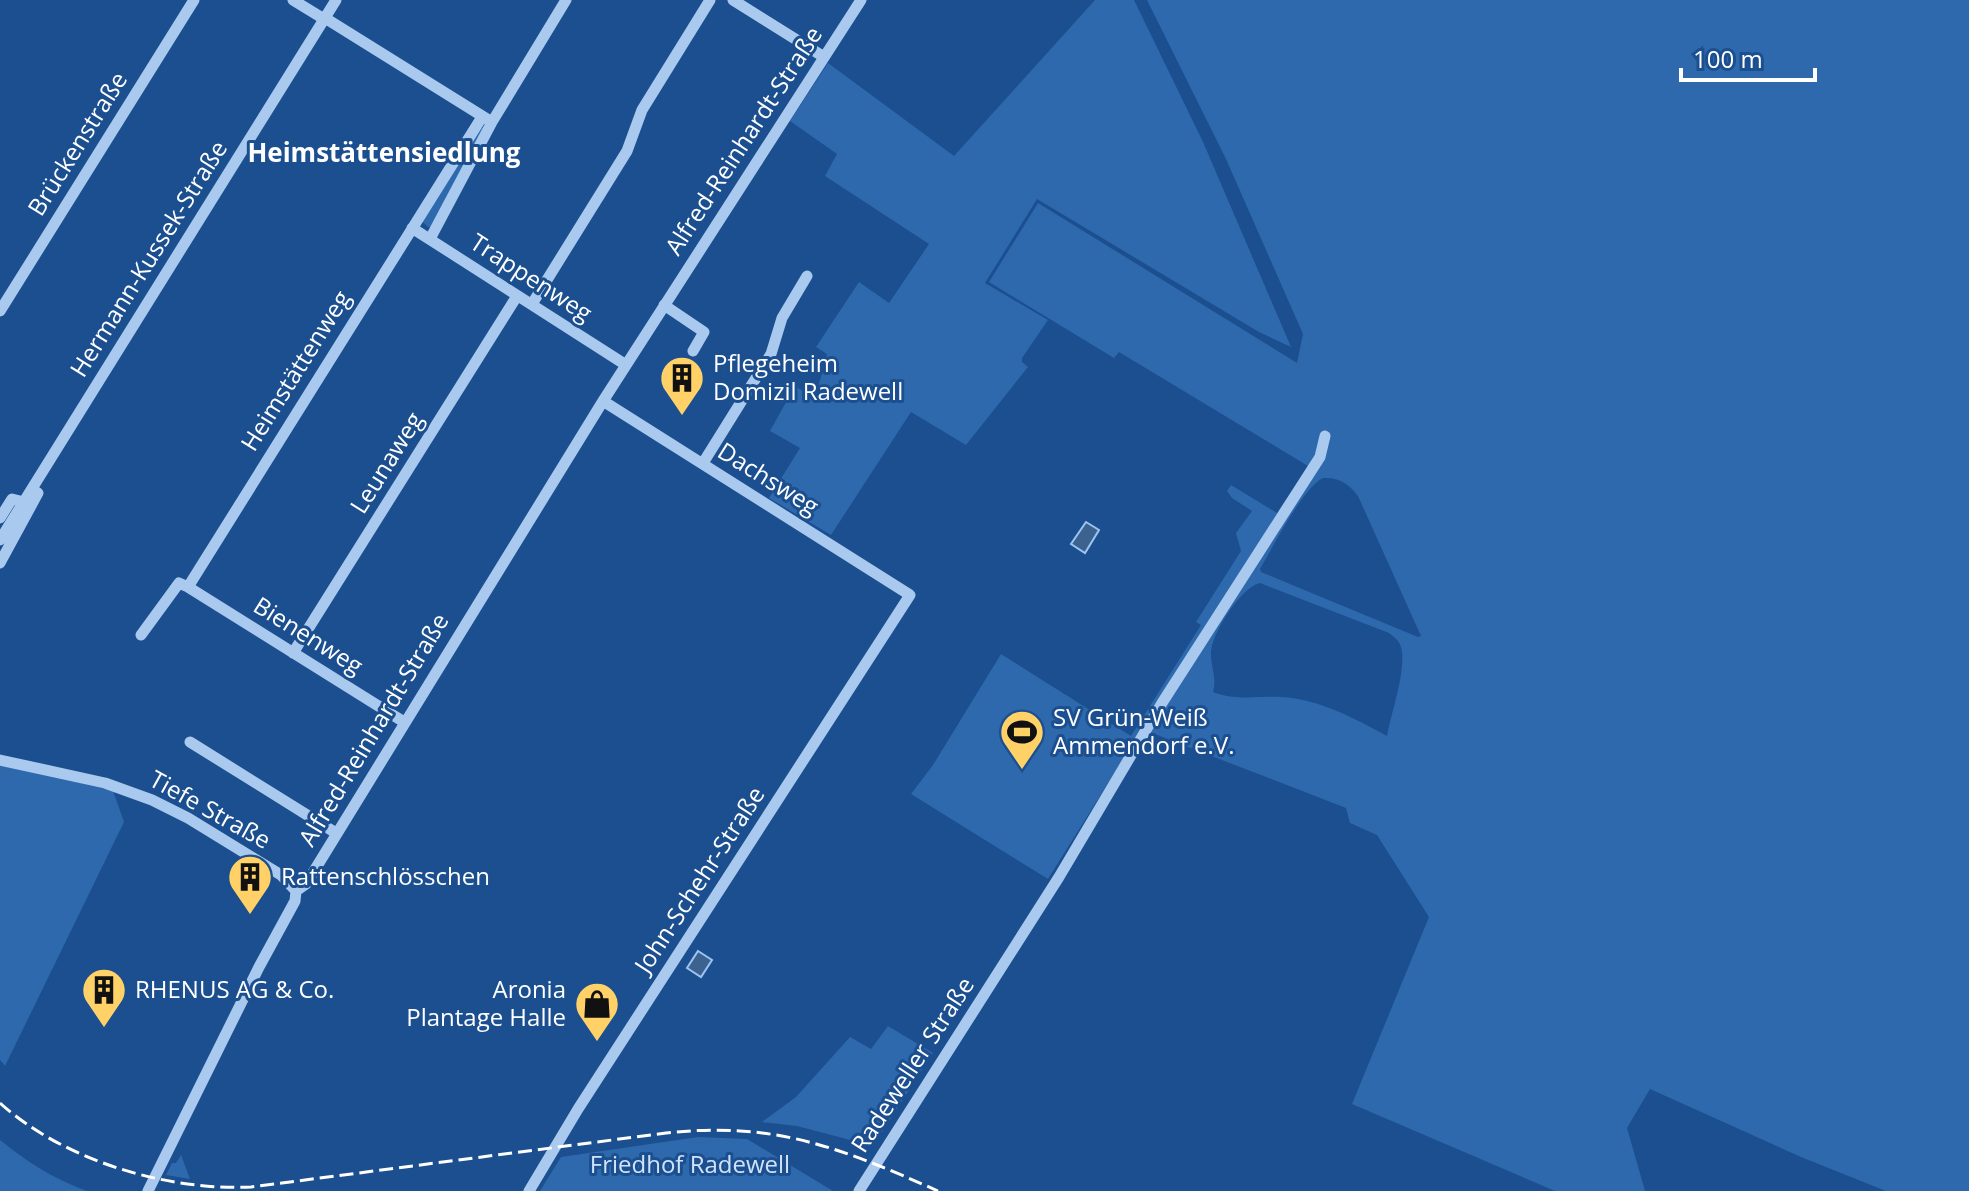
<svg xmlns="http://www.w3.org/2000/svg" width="1969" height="1191" viewBox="0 0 1969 1191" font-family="'Open Sans',sans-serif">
<rect width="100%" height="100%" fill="#1b4f8f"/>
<!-- green -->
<path fill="#2e69ad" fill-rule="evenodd" d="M1095,0H1134L1203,142L1291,347L1259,332L1037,199L985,283L1048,320L1022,358V362L1028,367L966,445L911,412L831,535L769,498L800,448L770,431L795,386L815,399L827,354L816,347L859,282L889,303L929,244L825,176L837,154L790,121L828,63L954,156Z
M1147,0H1969V1191H1886L1801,1157L1650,1089L1627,1128L1645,1191H1555L1352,1104L1429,917L1377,835L1350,823L1346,808L1147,731L1135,740L1048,879L911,794L933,765L1001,654L1131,736L1201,625L1196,622L1241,551L1236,533L1252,511L1232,498L1227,491L1231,485L1277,513L1308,466L1119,352L1114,358L989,282L1038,203L1297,363L1303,334L1226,159ZM1323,478C1339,477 1349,484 1358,496L1421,636L1418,637L1261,572L1260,569C1272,549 1303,487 1323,478ZM1260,583L1389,633C1394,637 1399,640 1401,647C1407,669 1391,713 1387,736C1354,718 1319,699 1281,697C1258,696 1236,701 1213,692C1217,678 1211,668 1211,654C1211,634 1241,587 1260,583Z
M481,126L483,129L431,227H428L422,221Z
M0,763L112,788L124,822L5,1066L0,1060Z
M888,1026L933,1053L873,1146L797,1126L762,1122L796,1097L850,1037L871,1049Z
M698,1137L747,1139L833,1191H540L561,1157Z
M0,1140C27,1162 54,1179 87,1191H0Z
M181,1155L190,1179L166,1175L172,1163H176Z"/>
<!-- water -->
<path fill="#3c6290" stroke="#9cc4f0" stroke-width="2" d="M1086,522L1099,530L1085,553L1071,544Z
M698,951L712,960L701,977L687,968Z"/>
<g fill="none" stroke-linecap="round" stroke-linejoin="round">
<!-- minor -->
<path stroke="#a9c9ee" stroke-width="11" d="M293,0L324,19
M733,0L824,57
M325,18L487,119
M412,228L626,365
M430,239L492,122L566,0
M532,304L627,151L642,110L710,0
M664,305L704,332L693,351
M0,311L194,0
M703,463L771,354L782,318L807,276
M0,518L12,499L24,502
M0,540L336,0
M0,563L38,493L35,491
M188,587L404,722
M141,635L179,583L188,587L482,117
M293,653L517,296
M190,742L336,833
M0,760L105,783L152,800L188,818L281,875L296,891
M148,1191L259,967L295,901L296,891L306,884L603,401L861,0
M529,1191L578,1109L910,595L603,401
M859,1191L1059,877L1162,703L1320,457L1325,436"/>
<!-- rail -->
<path stroke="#fff" stroke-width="3" stroke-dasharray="14 6" stroke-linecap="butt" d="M0,1103C63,1160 166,1191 251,1187L666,1133C775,1121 841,1148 938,1191"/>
</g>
<!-- icons -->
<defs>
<g id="building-pin" transform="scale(2.3)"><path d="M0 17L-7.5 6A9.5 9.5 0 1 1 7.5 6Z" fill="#ffd166" stroke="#1b4f8f"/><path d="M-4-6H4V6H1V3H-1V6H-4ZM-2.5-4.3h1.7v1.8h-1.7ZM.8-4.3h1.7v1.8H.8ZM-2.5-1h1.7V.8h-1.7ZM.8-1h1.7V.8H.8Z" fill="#111"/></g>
<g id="stadium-pin" transform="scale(2.3)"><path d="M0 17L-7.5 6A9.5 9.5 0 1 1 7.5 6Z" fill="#ffd166" stroke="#1b4f8f"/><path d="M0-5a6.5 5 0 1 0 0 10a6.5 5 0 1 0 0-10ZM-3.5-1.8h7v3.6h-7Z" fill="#111"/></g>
<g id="shop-pin" transform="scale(2.3)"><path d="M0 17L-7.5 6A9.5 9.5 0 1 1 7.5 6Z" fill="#ffd166" stroke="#1b4f8f"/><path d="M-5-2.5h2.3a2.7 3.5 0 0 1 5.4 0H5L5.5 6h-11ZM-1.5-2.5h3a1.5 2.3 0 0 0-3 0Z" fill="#111"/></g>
</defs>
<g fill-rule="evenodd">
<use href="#building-pin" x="682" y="378"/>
<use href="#stadium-pin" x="1022" y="732"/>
<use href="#building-pin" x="250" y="877"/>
<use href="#building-pin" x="104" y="990"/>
<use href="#shop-pin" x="597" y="1004"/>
</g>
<g text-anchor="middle" stroke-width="6" stroke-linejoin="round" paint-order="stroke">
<!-- street labels -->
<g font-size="24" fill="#fff" stroke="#1b4f8f">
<text transform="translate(744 141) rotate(-57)" y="8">Alfred-Reinhardt-Straße</text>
<text transform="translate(78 144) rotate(-58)" y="8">Brückenstraße</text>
<text transform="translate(149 259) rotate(-58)" y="8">Hermann-Kussek-Straße</text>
<text transform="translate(531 278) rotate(33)" y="8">Trappenweg</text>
<text transform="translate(296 371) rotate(-58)" y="8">Heimstättenweg</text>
<text transform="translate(387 463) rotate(-58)" y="8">Leunaweg</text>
<text transform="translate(768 479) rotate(32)" y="8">Dachsweg</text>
<text transform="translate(308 636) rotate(32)" y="8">Bienenweg</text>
<text transform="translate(374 730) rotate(-59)" y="8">Alfred-Reinhardt-Straße</text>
<text transform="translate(210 810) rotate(29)" y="8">Tiefe Straße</text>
<text transform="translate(700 880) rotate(-57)" y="8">John-Schehr-Straße</text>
<text transform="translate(913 1065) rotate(-57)" y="8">Radeweller Straße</text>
</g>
<!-- poi labels -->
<g font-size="24" fill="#fff" stroke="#1b4f8f" text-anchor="start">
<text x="713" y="372">Pflegeheim<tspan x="713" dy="28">Domizil Radewell</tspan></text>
<text x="1053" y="726">SV Grün-Weiß<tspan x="1053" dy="28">Ammendorf e.V.</tspan></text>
<text x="281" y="885">Rattenschlösschen</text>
<text x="135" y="998">RHENUS AG &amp; Co.</text>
<text x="566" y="998" text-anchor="end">Aronia<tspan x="566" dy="28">Plantage Halle</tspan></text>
</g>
<!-- park labels -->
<g font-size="24" fill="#cfe3fa" stroke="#1b4f8f">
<text x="690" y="1173">Friedhof Radewell</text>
</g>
<!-- neighbourhood labels -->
<g font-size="26" font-weight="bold" fill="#fff" stroke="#1b4f8f">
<text x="384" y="162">Heimstättensiedlung</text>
</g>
</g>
<!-- scale -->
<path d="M1681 68v12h134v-12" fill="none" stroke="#ffffff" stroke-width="4"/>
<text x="1693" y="68" font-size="24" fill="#ffffff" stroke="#1b4f8f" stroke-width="6" paint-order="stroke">100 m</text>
</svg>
